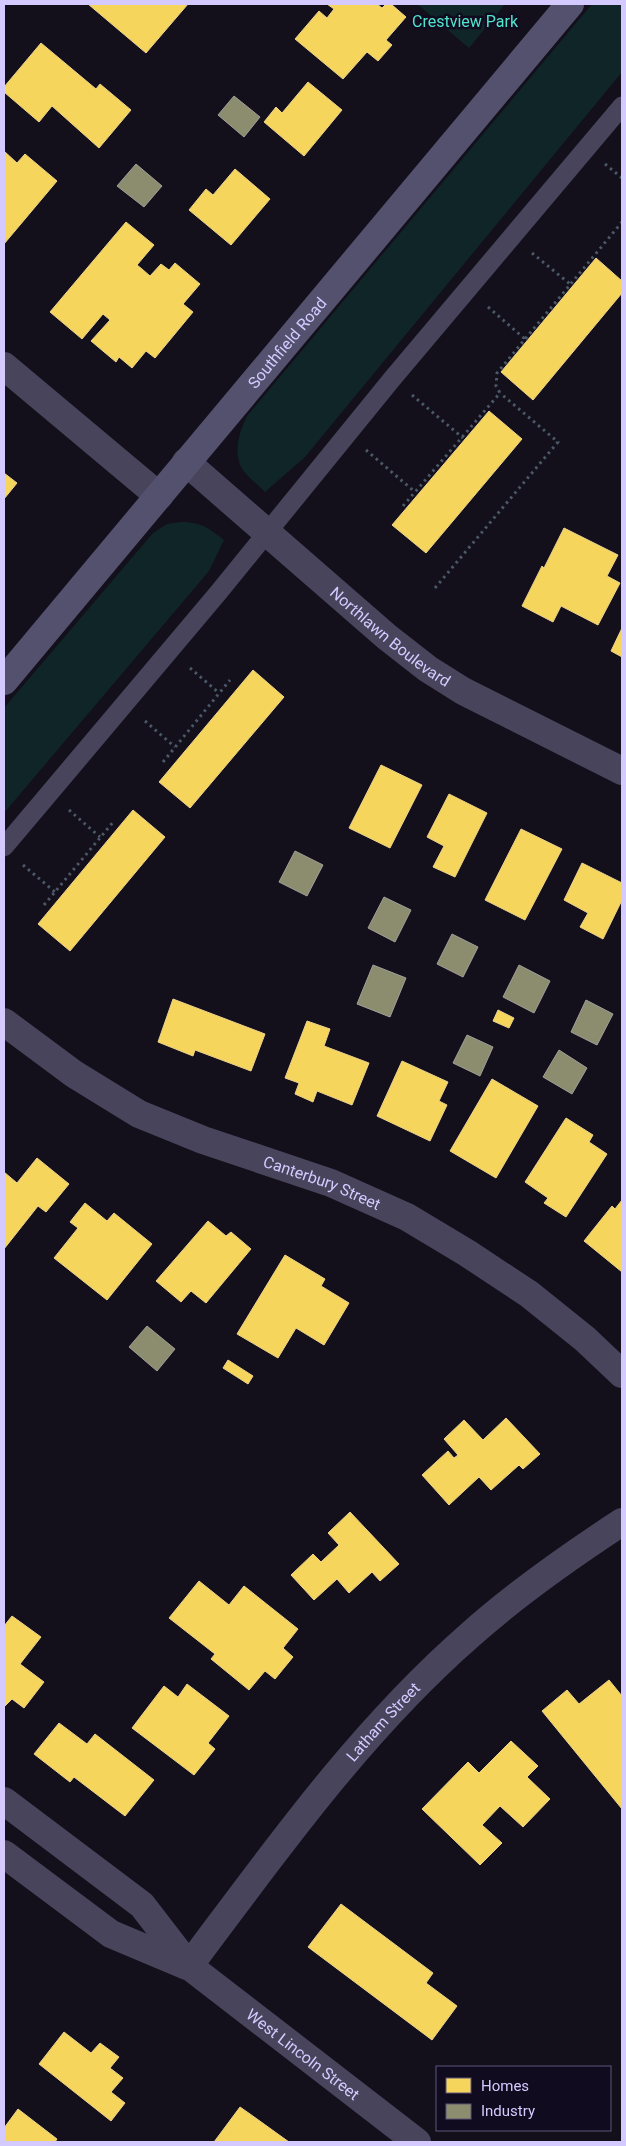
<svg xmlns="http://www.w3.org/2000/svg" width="626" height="2146" viewBox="0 0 626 2146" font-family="Roboto,sans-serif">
<rect width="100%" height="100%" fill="#13101b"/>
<!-- green -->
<path fill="#0f2528" d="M417,4H505L469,48Z
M592,4H622V72L305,457L265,492C257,484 242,473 239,462C235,446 240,430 247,416Z
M181,522C201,522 209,528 224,540L209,571L4,813V708L153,533L167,524Z"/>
<!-- homes -->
<path fill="#f6d55c" stroke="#ecd28d" d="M88,4H188L146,53Z
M327,4H377L382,8L386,4H391L406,17L386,40L392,45L378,61L367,52L343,79L295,39L319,11L327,18L334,9Z
M41,43L96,89L100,84L131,110L99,148L52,106L39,122L4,92V87Z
M308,82L342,110L304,156L264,122L276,107L282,113Z
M4,151L17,163L25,154L57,181L4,244Z
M235,169L270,199L231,245L189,210L206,189L213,195Z
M126,222L154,245L137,265L142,269L150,276L161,264L169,270L175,263L200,284L183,304L193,312L155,358L146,351L132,368L119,357L116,362L91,341L110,320L103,314L82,339L50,312Z
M596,258L622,281V293L533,400L501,372Z
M489,411L522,439L426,553L392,525Z
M4,473L17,483L4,499Z
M564,528L618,555L607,576L620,583L598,625L561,606L553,622L522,606L542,566L544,568Z
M622,628V657L611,651Z
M253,670L284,697L190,808L159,782Z
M381,765L422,785L390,848L349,828Z
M449,794L487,813L455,877L433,867L444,846L427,837Z
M133,810L165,837L70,951L38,924Z
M521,829L562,849L525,920L485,900Z
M582,863L622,883V900L603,939L580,927L588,913L564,900Z
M173,999L265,1034L251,1071L195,1050L193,1056L158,1042Z
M498,1010L514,1018L509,1028L493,1021Z
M307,1021L330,1029L324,1046L369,1063L352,1105L317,1091L313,1102L295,1094L299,1083L285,1078Z
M402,1061L448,1082L439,1101L447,1105L430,1141L377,1116Z
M492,1079L538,1106L496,1178L450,1151Z
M566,1118L593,1135L589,1142L607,1154L566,1217L544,1203L548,1198L525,1182Z
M37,1158L69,1184L46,1212L38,1206L4,1249V1172L17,1183Z
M622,1200V1272L584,1241L612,1206L615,1209Z
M85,1203L107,1221L114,1213L152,1244L107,1300L54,1258L78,1228L70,1222Z
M208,1221L226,1236L231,1232L251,1249L206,1303L191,1291L181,1302L156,1281Z
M285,1255L325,1279L321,1286L349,1303L324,1345L296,1328L278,1358L237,1334Z
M228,1360L253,1376L248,1384L223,1368Z
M506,1418L540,1454L523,1469L519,1465L491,1490L479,1477L449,1505L422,1475L448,1451L454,1458L458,1455L444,1439L464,1420L483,1440Z
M350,1512L399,1564L380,1581L372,1572L349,1593L337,1579L314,1600L291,1575L313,1554L321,1562L339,1545L328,1533Z
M199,1581L229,1605L244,1586L298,1629L283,1648L293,1657L275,1679L265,1671L249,1690L211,1659L215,1654L169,1618Z
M12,1616L41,1637L20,1664L44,1682L24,1708L12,1699L4,1707V1626Z
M609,1680L622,1696V1809L542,1711L567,1690L579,1704Z
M187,1684L229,1716L208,1743L215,1749L194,1775L132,1728L164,1686L178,1697Z
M59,1723L87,1744L95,1734L154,1780L125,1816L74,1777L70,1782L34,1754Z
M511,1741L538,1766L527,1777L550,1799L523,1827L500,1806L482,1825L502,1843L480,1865L422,1809L468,1762L479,1773Z
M341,1904L433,1973L426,1983L457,2006L432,2040L308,1947Z
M64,2032L91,2053L100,2043L119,2057L110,2068L123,2078L111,2092L125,2103L111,2121L39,2064Z
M240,2107L250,2114L289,2142H214Z
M18,2109L57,2139L55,2142H4V2128Z"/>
<!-- industry -->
<path fill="#8c8c6e" stroke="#a29f9a" d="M234,96L260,117L244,137L218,115Z
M136,164L162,186L144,207L117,186Z
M295,851L323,865L307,896L279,882Z
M384,897L411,910L395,942L368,928Z
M452,934L478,947L463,977L437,964Z
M373,965L406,978L390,1017L357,1004Z
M519,965L550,981L534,1013L503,997Z
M586,1000L613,1014L597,1045L571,1032Z
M467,1035L493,1047L480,1076L453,1063Z
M559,1050L587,1068L572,1094L543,1077Z
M147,1326L175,1349L157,1371L129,1347Z"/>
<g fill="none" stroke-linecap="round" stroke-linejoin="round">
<!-- path -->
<path stroke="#4a5868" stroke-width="3" stroke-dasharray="2.5 4" stroke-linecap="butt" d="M605,164L622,178
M532,253L570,284
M488,307L525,339
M412,395L463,438
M366,450L415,492
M403,506L500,393L496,386L497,373L622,222
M435,588L558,442L500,393
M190,668L219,693
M145,721L175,747
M163,762L230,680
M69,810L100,837
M23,865L55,892
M44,905L114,821"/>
<!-- service -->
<path stroke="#47445c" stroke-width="19" d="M4,847L218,593L392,379L622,106"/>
<!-- minor -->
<g stroke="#47445c" stroke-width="28">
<path d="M4,366L159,496"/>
<path id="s1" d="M186,462L387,637L428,669L463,691L622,771"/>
<path id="s2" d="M4,1022L74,1074L139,1114L203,1140L331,1183L407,1217L467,1253L529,1294L585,1339L622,1374"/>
<path id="s3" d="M189,1966C275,1851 361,1730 470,1635C517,1593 570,1556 622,1522"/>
</g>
<!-- tertiary -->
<g stroke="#47445c" stroke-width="28">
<path id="s4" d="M4,1801L142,1905L189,1966L417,2142"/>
<path d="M4,1854L111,1934L187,1966"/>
</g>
<!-- secondary -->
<path stroke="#54516f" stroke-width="28" id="s5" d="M4,681L570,4"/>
</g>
<g text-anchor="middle" stroke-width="5" stroke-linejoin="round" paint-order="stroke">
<!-- park labels -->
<g font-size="16" fill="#51e4cc" stroke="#110b20">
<text x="465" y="27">Crestview Park</text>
</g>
<!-- street labels -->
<g font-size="16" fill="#d4caff" stroke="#110b20">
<text dy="6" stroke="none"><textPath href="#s5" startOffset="441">Southfield Road</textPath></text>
<text dy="6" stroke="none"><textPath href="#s1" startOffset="269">Northlawn Boulevard</textPath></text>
<text dy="6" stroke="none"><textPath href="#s2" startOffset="359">Canterbury Street</textPath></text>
<text dy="6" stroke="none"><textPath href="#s3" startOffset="312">Latham Street</textPath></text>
<text dy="6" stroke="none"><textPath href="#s4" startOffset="394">West Lincoln Street</textPath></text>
</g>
</g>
<!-- border -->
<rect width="626" height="2146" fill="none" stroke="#d4caff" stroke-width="10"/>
<!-- legend -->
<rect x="436" y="2066" width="175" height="65" fill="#110b20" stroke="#5f5779"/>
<rect x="446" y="2078" width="25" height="15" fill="#f6d55c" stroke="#5f5779"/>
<text x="481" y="2091" font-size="15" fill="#d4caff">Homes</text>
<rect x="446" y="2104" width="25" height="15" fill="#8c8c6e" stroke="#5f5779"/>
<text x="481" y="2116" font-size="15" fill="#d4caff">Industry</text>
</svg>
